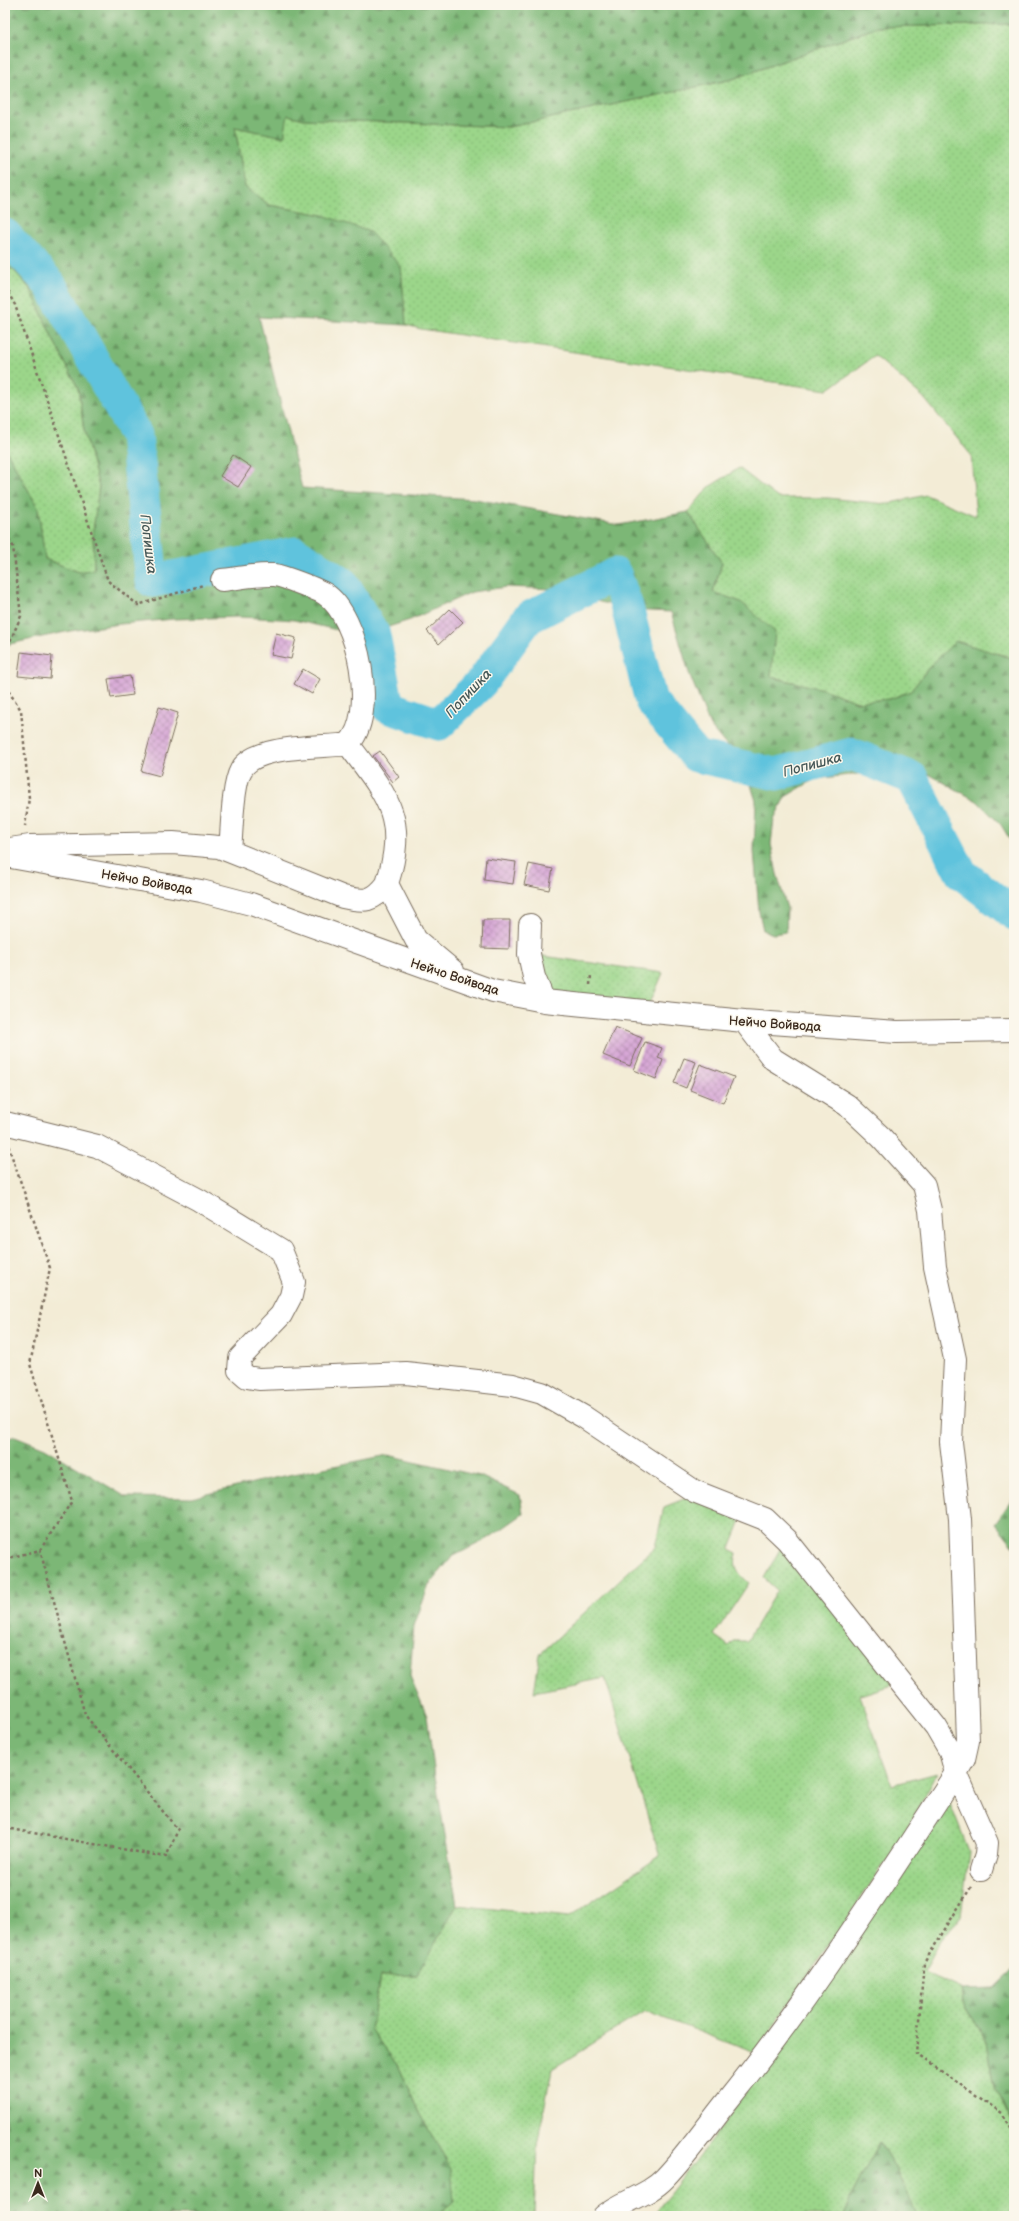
<svg xmlns="http://www.w3.org/2000/svg" width="1019" height="2221" viewBox="0 0 1019 2221" font-family="'Balsamiq Sans',sans-serif">
<defs>
<pattern id="green-dots" width="8" height="8" patternUnits="userSpaceOnUse"><rect width="8" height="8" fill="#9bd68a"/><path d="M2 2h.1M6 6h.1" fill="none" stroke="#86b877" stroke-width="1.8" stroke-linecap="round"/></pattern>
<pattern id="forest-firs" width="22" height="20" patternUnits="userSpaceOnUse"><rect width="22" height="20" fill="#7cb776"/><path d="M5 1l3.5 6h-7zM16 11l3.5 6h-7z" fill="#679560"/></pattern>
<pattern id="building-cross-hatch" width="8" height="8" patternUnits="userSpaceOnUse"><rect width="8" height="8" fill="#d6a5d5"/><path d="M0 0l8 8M0 8l8-8" fill="none" stroke="#af87ac"/></pattern>
</defs>
<rect width="100%" height="100%" fill="#fbf7ec"/>
<filter id="ink" filterUnits="userSpaceOnUse"><feTurbulence type="fractalNoise" baseFrequency=".025" numOctaves="2"/><feDisplacementMap in="SourceGraphic" scale="8" xChannelSelector="R" yChannelSelector="G"/><feConvolveMatrix kernelMatrix="1 2 1 2 8 2 1 2 1" color-interpolation-filters="sRGB"/></filter>
<filter id="wash" filterUnits="userSpaceOnUse"><feTurbulence type="fractalNoise" baseFrequency=".012" numOctaves="4" result="noise"/><feDisplacementMap in="SourceGraphic" scale="16" xChannelSelector="R" yChannelSelector="G"/><feGaussianBlur stdDeviation="0.9" result="paint"/><feColorMatrix in="noise" values="0 0 0 0 0 0 0 0 0 0 0 0 0 0 0 0 0 1.4 0 .05"/><feComposite in="paint" operator="in"/></filter>
<g filter="url(#wash)">
<rect width="100%" height="100%" fill="#f3ecd6"/>
<!-- green -->
<path fill="url(#green-dots)" stroke="#6b8054" d="M1014,24V659L998,653L930,666L911,691L890,699L857,702L823,689L771,677L741,602L713,592L722,563L688,512L709,487L739,468L778,498H828L886,504L926,495L976,516L971,455L923,397L875,356L827,390L421,329L406,325L401,267L323,215L269,205L245,187L235,127L258,132L288,115L304,119L509,127L733,79L878,27Z
M5,268L13,269L31,290L52,337L78,388L84,430L99,487L93,531L94,569L79,572L45,559L38,508L5,448Z
M536,955L663,973L650,1003L549,993Z
M694,1495L744,1513L729,1550L737,1554C732,1567 740,1575 749,1583L714,1635L729,1646L734,1641H747L777,1590L764,1578L785,1540L895,1684L860,1695L892,1785L937,1773L902,1838L755,2053L645,2011L552,2069L537,2145L534,2216H437L454,2202L419,2113L400,2069L371,2030L380,1976L417,1975L457,1905L569,1917L660,1856L605,1678L534,1692L540,1654L655,1547L664,1507Z
M948,1798L969,1852L961,1916L940,1941L923,1972L961,1989L963,2002L987,2042L995,2087L1014,2128V2216H917L894,2166L879,2142L850,2199L844,2216H652C760,2084 852,1938 948,1798Z"/>
<!-- forest -->
<path fill="url(#forest-firs)" stroke="#5c704a" d="M5,5H1014V24L878,27L733,79L509,127L304,119L288,115L284,137L235,127L245,187L269,205L323,215L370,232L401,267L406,325L259,317L302,488L475,499L619,525L688,512L722,563L713,592L741,602L775,632L771,677L823,689L857,702L890,699L911,691L930,666L956,641L1014,659V846L1001,825L977,801L916,767L815,779L785,797L774,819L771,844L777,874L787,908L786,932L773,934L763,930L759,912L754,851L756,801L746,769L710,726L689,673L671,612L630,610L552,589L506,587L472,592L410,620L379,630L341,631L294,620L278,619L239,617L174,619L120,624L70,631L5,645V448L38,508L45,559L79,572L94,569L93,531L99,487L84,430L78,388L52,337L31,290L13,269L5,268Z
M15,1436L45,1448L126,1497L192,1498L269,1479L388,1455L480,1476L520,1495L523,1514L489,1538L452,1557L429,1585L414,1626L410,1676L427,1716L435,1776L457,1905L417,1975L380,1976L371,2030L400,2069L419,2113L451,2168L454,2202L437,2216H5V1440Z
M1014,1497V1546L995,1523Z
M1014,1969V2128L995,2087L987,2042L963,2002L961,1989L994,1988Z
M879,2142L894,2166L917,2216H844L850,2199Z"/>
<g fill="none" stroke-linecap="round" stroke-linejoin="round">
<!-- river -->
<path stroke="#5fc3dd" stroke-width="33" d="M5,235L49,283L136,435L152,581L296,553L342,583L374,635L388,707L439,724L481,683L528,618L615,574L627,607L651,701L696,756L776,774L852,754L912,778L961,873L1014,914"/>
</g>
<g id="blocks">
<!-- building -->
<path fill="url(#building-cross-hatch)" d="M233,455L251,467L238,487L220,476Z
M450,609L463,622L439,644L427,631Z
M276,633L296,638L291,659L271,655Z
M21,652L52,656L50,679L18,676Z
M303,669L320,679L312,694L294,684Z
M130,676L133,695L111,698L108,679Z
M159,707L178,713L160,776L141,771Z
M380,751L399,777L393,782L373,756Z
M486,858L516,862L513,884L484,880Z
M529,864L553,869L549,890L524,885Z
M483,920H510L509,949L482,948Z
M615,1027L642,1038L630,1066L603,1055Z
M645,1042L662,1048L658,1058L663,1060L656,1079L634,1070Z
M684,1058L696,1062L686,1088L674,1083Z
M700,1064L734,1077L723,1103L690,1090Z"/>
</g>
</g>
<g filter="url(#ink)">
<use href="#blocks" fill-opacity="0" stroke="#7b6e5e" stroke-width="1"/>
<g fill="none" stroke-linecap="round" stroke-linejoin="round">
<!-- minor casing -->
<g stroke="#7b6e5e" stroke-width="24">
<path id="minor" d="M222,580C239,578 257,574 274,575C280,575 319,590 325,594C359,616 378,716 348,744C321,748 255,744 241,770C232,786 232,831 230,851
M348,744C387,796 408,817 387,884L416,940L453,971
M10,849L30,846L173,843L219,847L343,897C365,902 373,902 387,884
M5,856L201,891L251,904L493,991L544,1001L744,1021L897,1032L1014,1030
M530,925L529,954L534,977L544,1001
M5,1123L97,1146L199,1200L281,1250L294,1282L291,1296L281,1315L240,1358L239,1370L247,1377L259,1379L406,1373L513,1385L542,1393L584,1417L694,1491L765,1519L787,1540L936,1727L950,1751L956,1773L987,1843L986,1854L981,1870
M604,2216C622,2201 648,2196 665,2178C686,2156 705,2129 724,2105C809,2000 882,1885 956,1773L964,1759L968,1741L960,1519L951,1442L955,1359L935,1267L930,1210L924,1185L881,1137L847,1105L773,1059L744,1021"/>
</g>
<!-- path -->
<path stroke="#7b6e5e" stroke-width="2.5" stroke-dasharray="3 3" stroke-linecap="butt" d="M5,287L15,305L108,581L138,605L203,585
M5,535L13,546L21,616L5,653
M5,686L21,710L29,798L25,826
M590,985L591,975
M5,1559L40,1550L72,1501L30,1364L50,1268L8,1145
M5,1828L166,1857L178,1830L85,1715L40,1550
M971,1887L924,1963L916,2054L1002,2113L1014,2132"/>
<!-- minor -->
<use href="#minor" stroke="#fff" stroke-width="22"/>
</g>
</g>
<g text-anchor="middle" stroke-width="3" stroke-linejoin="round" paint-order="stroke">
<!-- street labels -->
<g font-size="13" fill="#3b2a1e" stroke="#fbf7ec">
<text transform="translate(147 881) rotate(10)" y="5">Нейчо Войвода</text>
<text transform="translate(455 976) rotate(18)" y="5">Нейчо Войвода</text>
<text transform="translate(775 1023) rotate(4)" y="5">Нейчо Войвода</text>
</g>
<!-- water labels -->
<g font-size="14" font-style="italic" fill="#465857" stroke="#fbf7ec">
<text transform="translate(149 544) rotate(83)" y="5">Попишка</text>
<text transform="translate(468 693) rotate(-47)" y="5">Попишка</text>
<text transform="translate(812 764) rotate(-15)" y="5">Попишка</text>
</g>
</g>
<!-- margin -->
<rect width="1019" height="2221" fill="none" stroke="#fbf7ec" stroke-width="20"/>
<!-- north arrow -->
<g transform="translate(38 2183)" stroke="#fbf7ec" stroke-width="3" paint-order="stroke">
<path d="M0-3L7 15L0 10L-7 15Z" fill="#3b2a1e"/>
<text y="-6" font-size="11" font-weight="bold" text-anchor="middle" fill="#3b2a1e">N</text>
</g>
</svg>
